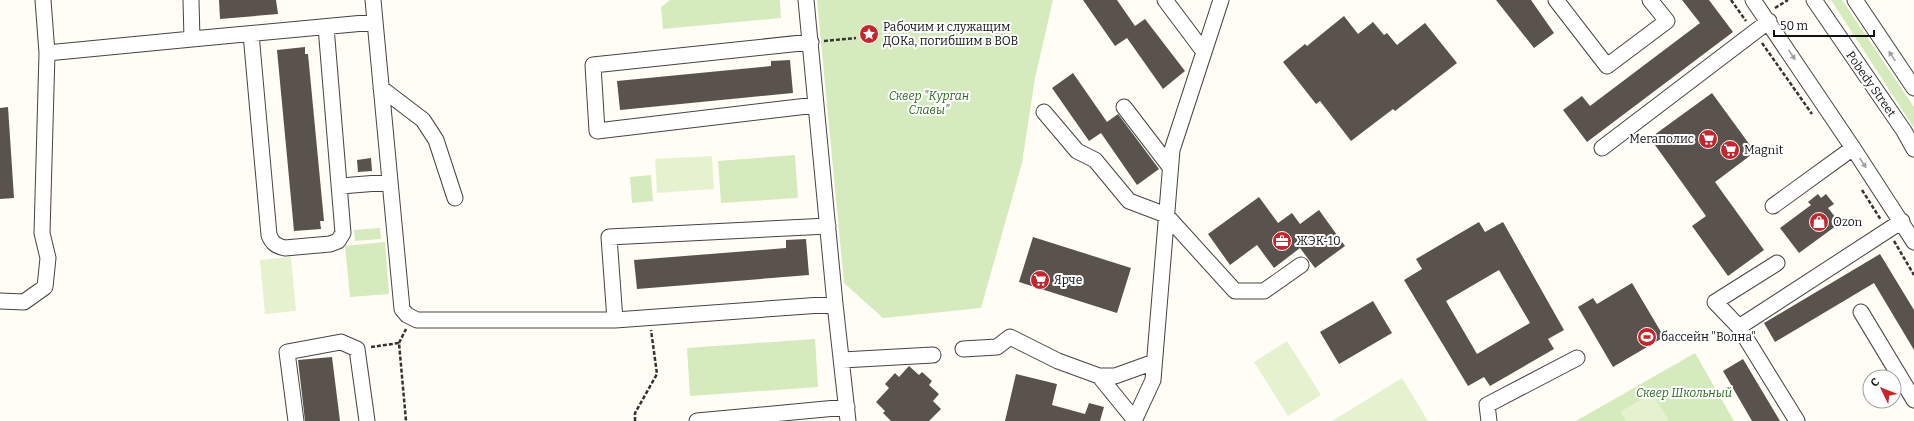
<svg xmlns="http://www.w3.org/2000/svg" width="1914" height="421" viewBox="0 0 1914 421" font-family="Bitter,serif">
<rect width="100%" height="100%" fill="#fffdf5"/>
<!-- green -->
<path fill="#d5ebbd" d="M670,0H780L781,18L663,29L661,7Z
M817,0H1053L1035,78L1022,163L981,308L883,318L844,283Z
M1831,0H1842L1914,107V128Z
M795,155L798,198L721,203L718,161Z
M651,175L653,201L632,203L630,177Z
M380,228L381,239L355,241L354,230Z
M385,242L389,294L350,297L345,246Z
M815,339L818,387L690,396L687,348Z
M1695,353L1734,421H1576Z"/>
<!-- pitch -->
<path fill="#e6f2cf" d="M712,156L714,189L657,193L655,159Z
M291,257L296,311L265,314L260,260Z
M1287,341L1321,395L1288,416L1254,362Z
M1402,378L1428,421H1332Z
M1652,393L1669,421H1626L1620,412Z"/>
<!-- building -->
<path fill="#5a524d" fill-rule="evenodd" d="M219,0H276L278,14L220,19Z
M1083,0H1117L1135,26L1145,19L1185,71L1163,89L1127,38L1115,46Z
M1496,0H1531L1554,33L1534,48Z
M1682,0H1709L1733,32L1587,142L1563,110L1582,96L1590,106L1700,23Z
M1344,16L1358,34L1373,22L1384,35L1387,33L1397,45L1425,23L1457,63L1395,111L1393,109L1351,141L1320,101L1316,104L1283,62L1305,44L1307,46Z
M305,47V54H308L324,221H320L321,229L294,231L277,50Z
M790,60L793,93L620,110L617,81L771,66V61Z
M1073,73L1107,122L1118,114L1159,169L1137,185L1101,133L1089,141L1052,88Z
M1712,93L1755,152L1715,182L1764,250L1728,276L1692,226L1706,216L1650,138Z
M8,107L14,198L0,199V108Z
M371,158L372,171L358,172L357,160Z
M1818,194L1821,198L1826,194L1834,204L1828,208L1840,223L1799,253L1780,228L1811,205L1808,202Z
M1259,197L1278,223L1292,213L1300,224L1319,210L1345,246L1315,268L1300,248L1274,268L1257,245L1230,265L1208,234Z
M1479,222L1485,232L1503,222L1564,330L1548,339L1554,349L1490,386L1484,377L1468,386L1404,280L1422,269L1416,259ZM1499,270L1530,323L1477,354L1446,301Z
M1033,237L1131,268L1117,313L1019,282Z
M806,239L809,275L637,289L634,260L786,248V240Z
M1880,254L1914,310V350L1874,283L1775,342L1764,323Z
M1632,283L1664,337L1613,367L1578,307L1593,298L1597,304Z
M1373,301L1392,333L1339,364L1320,332Z
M332,357L340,421H305L298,360Z
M1743,359L1780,421H1752L1723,371Z
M909,366L919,375L922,372L932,381L929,385L939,394L933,401L941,409L929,421H891L883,413L885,411L876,402L889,388L885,384L895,373L899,377Z
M1016,374L1057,384L1052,405L1085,414L1089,403L1104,407L1100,421H1005Z"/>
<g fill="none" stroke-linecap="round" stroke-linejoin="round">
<!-- minor casing -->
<g stroke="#444" stroke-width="17">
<path id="minor" d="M43,0L47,53L192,39L191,0
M373,0L402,309L407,315L417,320H615
M806,0L835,304L848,421
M1165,0L1204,52
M1556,0L1607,66L1667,21L1650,0
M1753,0L1853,148L1914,242
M1814,0L1904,131L1914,149
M1855,0L1914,88
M251,34L269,235C272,243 276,246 285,248L330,244L338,241L343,233L326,27
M192,39L375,22
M811,42L593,65L597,131L816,105
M381,88L423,120L436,140L455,198
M1124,107L1170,167
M1044,112L1077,151L1095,160L1129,201L1166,215L1235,291H1264L1301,265
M1602,148L1769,21
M341,186L390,182
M1773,206L1853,148
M828,226L609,237L615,320L835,304
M0,301L24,302L45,287L48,258L42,233L47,53
M1861,312L1914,400
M1739,327L1715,302L1777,263
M963,349L997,347L1010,337L1058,361L1099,376L1134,419
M842,360L933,355
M1099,376H1115L1154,362
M296,421L287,352L341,342L357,349L367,421
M697,421L847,407
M1134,421L1153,380L1172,150L1221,0
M1489,421L1487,405L1577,358
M1797,421L1739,327L1902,221"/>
</g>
<!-- path -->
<path stroke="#333" stroke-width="2.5" stroke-dasharray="4 2" stroke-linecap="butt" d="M1731,0L1746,21
M1775,8L1788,0
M824,41L856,38
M1762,43L1812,114
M1862,190L1881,220
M1894,241L1914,275
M399,343L406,329
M371,347L399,343L406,421
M635,421V413L657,374L651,330"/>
<!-- minor -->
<use href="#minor" stroke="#fff" stroke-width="15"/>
</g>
<!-- one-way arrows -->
<defs><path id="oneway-solid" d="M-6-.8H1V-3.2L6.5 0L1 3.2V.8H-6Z"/></defs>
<g fill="#a0a0a0">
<use href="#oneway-solid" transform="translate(1792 55) rotate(56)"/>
<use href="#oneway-solid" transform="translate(1892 56) rotate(-124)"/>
<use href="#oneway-solid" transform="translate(1863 163) rotate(56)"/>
</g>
<!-- icons -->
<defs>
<g id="sight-disc" transform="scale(1)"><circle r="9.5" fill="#c4262e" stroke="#fff"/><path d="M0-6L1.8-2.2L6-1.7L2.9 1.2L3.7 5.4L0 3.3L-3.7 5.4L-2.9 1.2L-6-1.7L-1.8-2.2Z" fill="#fff"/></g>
<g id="supermarket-disc" transform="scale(1)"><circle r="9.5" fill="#c4262e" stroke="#fff"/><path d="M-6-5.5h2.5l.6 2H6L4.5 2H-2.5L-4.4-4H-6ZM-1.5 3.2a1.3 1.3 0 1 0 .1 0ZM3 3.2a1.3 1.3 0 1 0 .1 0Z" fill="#fff"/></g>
<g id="shop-disc" transform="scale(1)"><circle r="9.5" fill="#c4262e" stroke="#fff"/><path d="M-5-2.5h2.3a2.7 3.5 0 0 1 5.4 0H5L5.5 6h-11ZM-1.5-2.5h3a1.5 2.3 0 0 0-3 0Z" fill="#fff"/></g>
<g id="office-disc" transform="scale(1)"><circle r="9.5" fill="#c4262e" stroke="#fff"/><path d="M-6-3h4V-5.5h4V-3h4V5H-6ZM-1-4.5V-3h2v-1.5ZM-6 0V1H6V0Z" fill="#fff"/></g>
<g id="stadium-disc" transform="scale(1)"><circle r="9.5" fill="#c4262e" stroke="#fff"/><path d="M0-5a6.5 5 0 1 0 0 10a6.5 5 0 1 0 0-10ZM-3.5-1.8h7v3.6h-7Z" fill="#fff"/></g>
</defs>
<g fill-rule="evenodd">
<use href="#sight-disc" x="869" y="34"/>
<use href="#supermarket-disc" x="1708" y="139"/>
<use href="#supermarket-disc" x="1730" y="150"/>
<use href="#shop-disc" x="1819" y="222"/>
<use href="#office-disc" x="1282" y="241"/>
<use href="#supermarket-disc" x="1040" y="280"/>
<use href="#stadium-disc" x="1647" y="337"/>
</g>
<g text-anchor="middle" stroke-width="4" stroke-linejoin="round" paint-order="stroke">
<!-- poi labels -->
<g font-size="12" fill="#111" stroke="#fff" text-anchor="start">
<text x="883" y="31">Рабочим и служащим<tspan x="883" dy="14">ДОКа, погибшим в ВОВ</tspan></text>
<text x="1694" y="143" text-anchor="end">Мегаполис</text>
<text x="1744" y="154">Magnit</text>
<text x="1833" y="226">Ozon</text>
<text x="1296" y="245">ЖЭК-10</text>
<text x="1054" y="284">Ярче</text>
<text x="1661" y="341">бассейн "Волна"</text>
</g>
<!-- street labels -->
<g font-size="12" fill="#111" stroke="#fff">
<text transform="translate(1871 84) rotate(55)" y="4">Pobedy Street</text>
</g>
<!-- park labels -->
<g font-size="12" font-style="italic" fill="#2f6b1f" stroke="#fff">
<text x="929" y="100">Сквер "Курган<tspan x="929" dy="14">Славы"</tspan></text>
<text x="1684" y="397">Сквер Школьный</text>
</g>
</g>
<!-- north arrow -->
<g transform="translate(1882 389) rotate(313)"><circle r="19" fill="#ffffff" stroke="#a0a0a0"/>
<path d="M0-3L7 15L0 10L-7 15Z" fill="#c4262e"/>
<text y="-6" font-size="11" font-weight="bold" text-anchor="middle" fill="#111111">С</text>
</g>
<!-- scale -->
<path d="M1774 30v6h100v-6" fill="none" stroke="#111111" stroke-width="2"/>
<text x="1780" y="30" font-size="12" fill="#111111" stroke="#ffffff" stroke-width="3" paint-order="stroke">50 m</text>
</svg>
